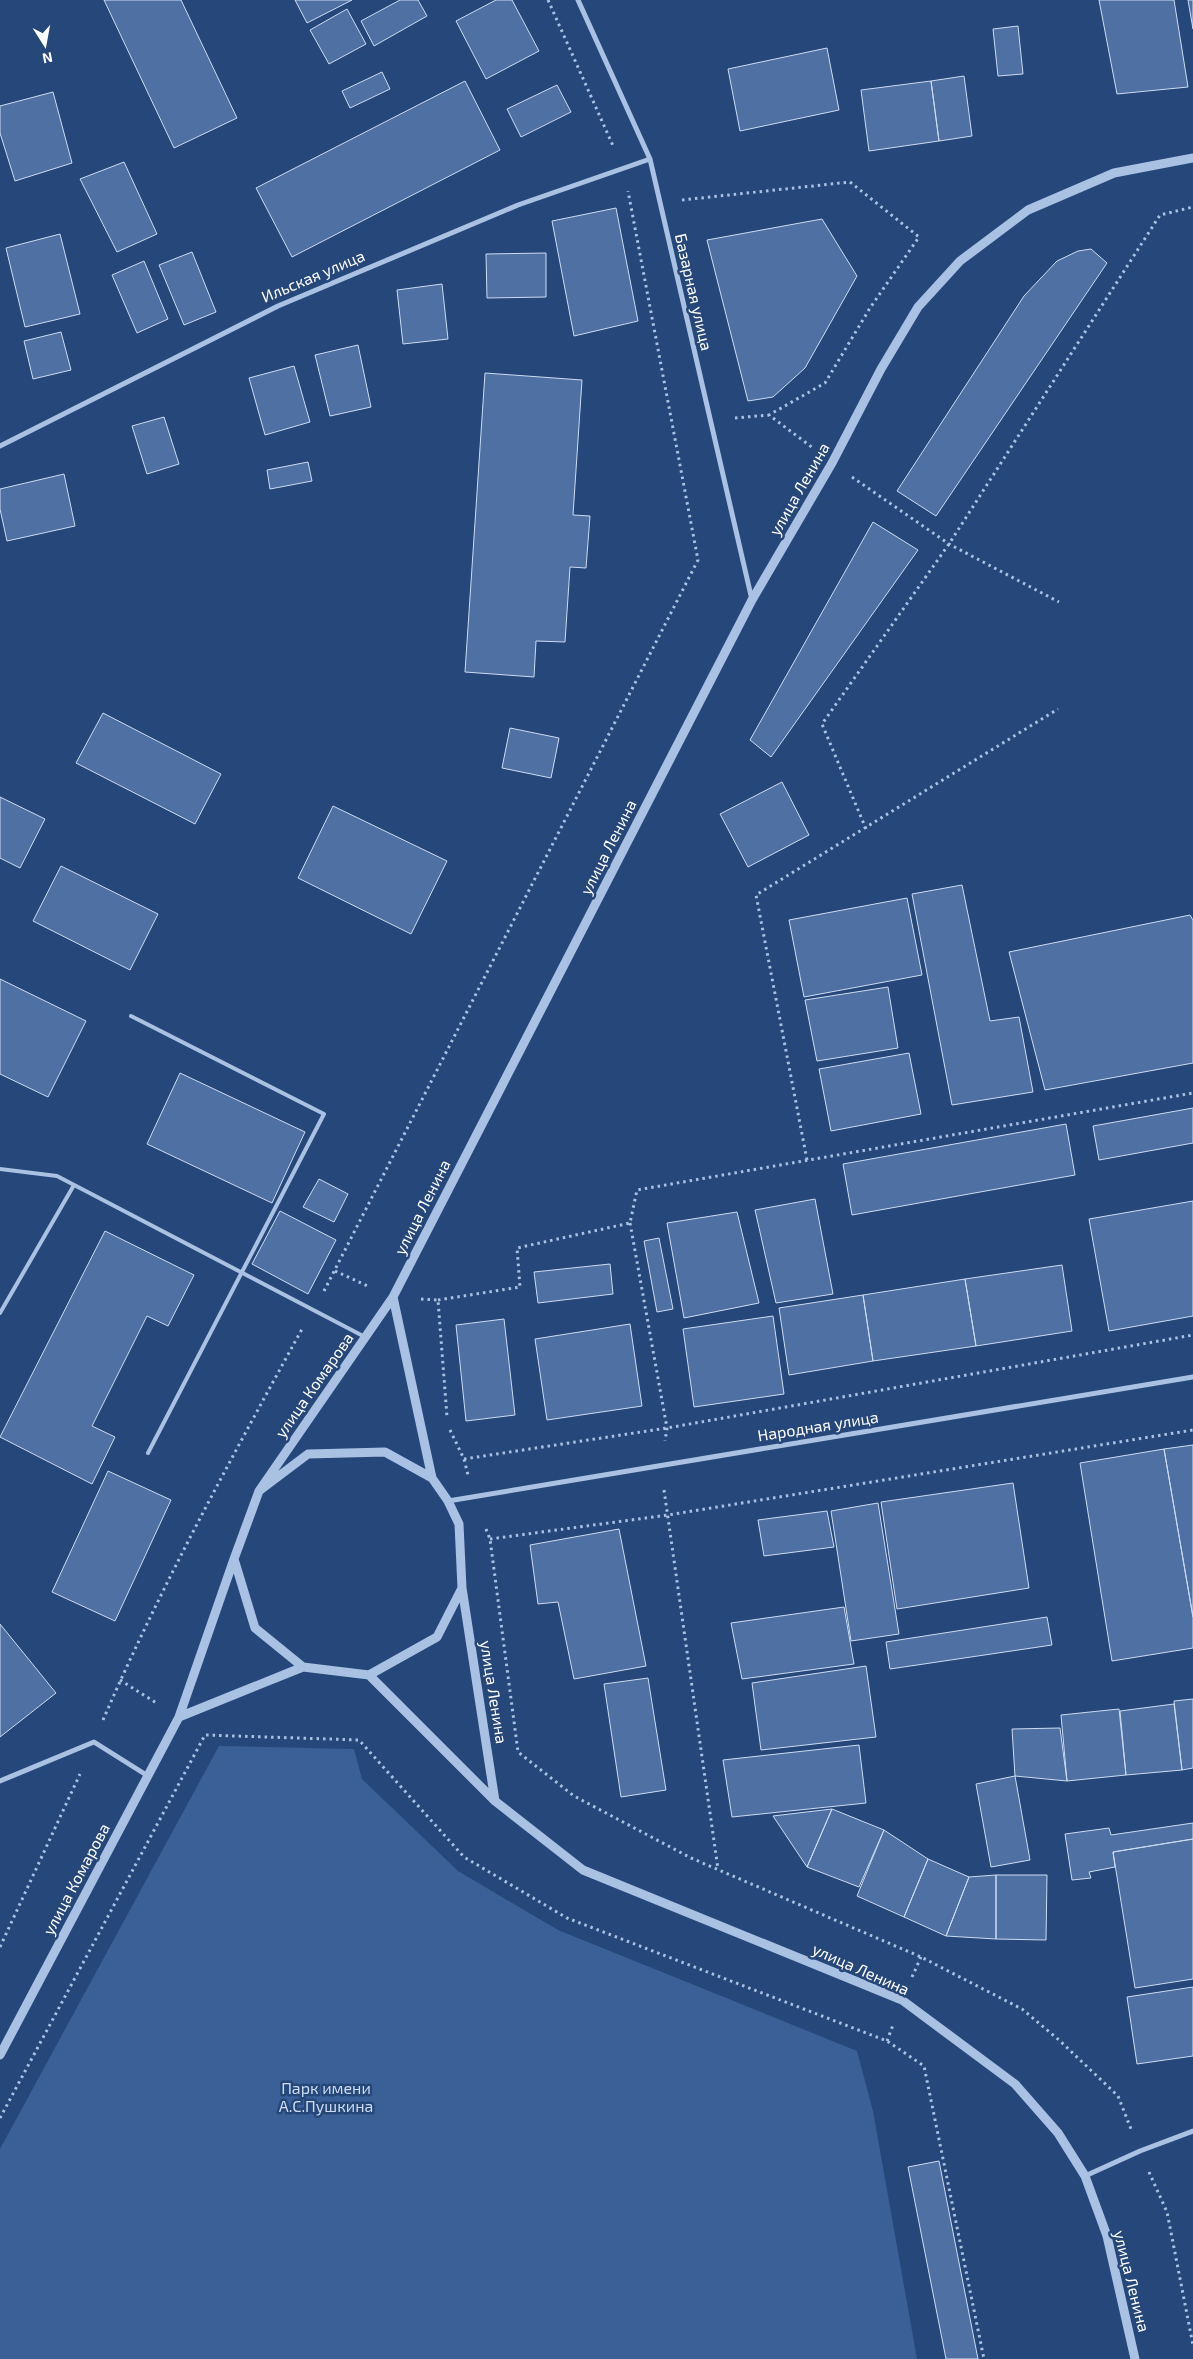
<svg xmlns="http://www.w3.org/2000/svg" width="1193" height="2359" viewBox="0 0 1193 2359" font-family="'Exo 2',sans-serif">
<rect width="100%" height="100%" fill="#264779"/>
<!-- green -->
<path fill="#3a6097" d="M219,1746L354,1749L362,1779L458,1871L558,1930L857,2051L873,2111L917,2359H0V2149Z"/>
<!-- building -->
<path fill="#4f70a3" stroke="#ccdcf3" d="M104,0H181L237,118L174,148Z
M295,0H352L307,23Z
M400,0H418L427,16L374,46L361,21Z
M496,0H512L539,51L486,79L456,21Z
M1099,0H1174L1188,87L1117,94Z
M1188,0H1193V29Z
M347,9L366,44L329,64L310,30Z
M1018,26L1023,74L998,76L993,29Z
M827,48L839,110L740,131L728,69Z
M382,72L390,89L350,108L342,91Z
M964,76L972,136L939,141L931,81Z
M465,81L500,150L292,257L256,188Z
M931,81L939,141L869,151L861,90Z
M557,85L571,112L521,137L507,109Z
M53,92L72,163L15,181L0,133V106Z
M124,162L157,234L117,252L80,179Z
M616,208L638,321L574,336L552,221Z
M822,219L857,276L805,368L773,397L748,401L707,240Z
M60,234L80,314L25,327L6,248Z
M1091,249L1107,263L936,516L897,491L1024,296L1057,261L1078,251Z
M192,252L216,312L184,325L159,265Z
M546,253V297L487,298L486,254Z
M144,261L168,319L137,333L112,275Z
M442,284L448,339L403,344L397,290Z
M61,332L71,370L33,379L24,341Z
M358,345L371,407L330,416L315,355Z
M294,366L310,422L265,435L249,378Z
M485,373L582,380L573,515L590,516L586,568L570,567L565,642L536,641L534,677L465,672Z
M164,417L179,464L147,474L132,426Z
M308,462L312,481L270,489L267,470Z
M64,474L75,526L7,541L0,509V489Z
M873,522L918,550L771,757L750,740Z
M103,713L221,774L195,824L76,763Z
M510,728L559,738L551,778L502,768Z
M782,782L809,835L748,867L720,814Z
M0,797L45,819L20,868L0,858Z
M333,806L447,861L411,934L298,878Z
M61,866L158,914L130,970L33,921Z
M962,885L990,1021L1019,1017L1033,1092L952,1105L912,894Z
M907,898L922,975L804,997L789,920Z
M1190,915L1193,920V1063L1045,1090L1009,952Z
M0,979L86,1021L48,1097L0,1074Z
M888,987L898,1048L817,1061L805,1000Z
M909,1053L921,1114L831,1131L819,1069Z
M180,1073L305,1132L272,1203L147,1144Z
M1193,1108V1143L1099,1160L1093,1126Z
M1066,1124L1075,1175L852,1215L843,1164Z
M319,1179L348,1194L334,1222L303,1207Z
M815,1199L833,1294L776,1303L755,1210Z
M1193,1201V1316L1109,1331L1089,1219Z
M280,1211L336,1240L308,1294L252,1264Z
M737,1212L759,1303L684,1318L667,1223Z
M105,1231L194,1275L168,1326L147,1316L92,1426L115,1437L92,1484L0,1437Z
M659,1238L673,1309L657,1312L644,1241Z
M610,1264L613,1294L538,1303L534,1272Z
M1062,1265L1072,1331L976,1346L965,1279Z
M965,1279L976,1346L873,1361L863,1295Z
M863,1295L873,1361L789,1375L779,1308Z
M773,1316L784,1394L694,1407L683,1329Z
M504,1319L515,1415L466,1421L456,1325Z
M630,1324L642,1406L547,1420L535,1339Z
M1193,1445V1617L1164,1449Z
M1164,1449L1193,1617V1648L1112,1661L1080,1463Z
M108,1471L171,1500L115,1621L52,1592Z
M1013,1483L1029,1588L897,1609L881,1502Z
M878,1503L899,1634L851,1641L831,1511Z
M827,1511L834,1547L764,1556L758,1520Z
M619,1529L646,1666L574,1679L558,1602L538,1604L530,1545Z
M844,1607L854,1664L742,1679L731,1623Z
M1047,1617L1052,1645L890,1669L886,1642Z
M0,1624L56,1693L0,1737Z
M866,1666L876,1737L761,1750L752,1683Z
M648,1678L666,1790L621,1797L604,1684Z
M1193,1699V1768L1182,1770L1174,1701Z
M1174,1704L1182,1770L1126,1775L1120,1711Z
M1119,1709L1126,1775L1067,1781L1061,1715Z
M1060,1728L1067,1781L1015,1776L1012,1729Z
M859,1745L866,1803L732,1817L723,1760Z
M1015,1776L1030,1860L991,1867L976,1784Z
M832,1809L884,1830L859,1887L807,1867Z
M832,1809L807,1867L773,1816Z
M1193,1823V1839L1113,1852L1115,1867L1089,1872L1091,1878L1072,1880L1065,1834L1109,1828L1111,1835Z
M884,1830L928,1859L904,1917L857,1896Z
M1193,1839V1979L1135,1988L1113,1852Z
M928,1859L969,1877L946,1936L904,1917Z
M996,1875H1047L1046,1940L996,1939Z
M996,1875V1939L946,1936L969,1877Z
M1193,1987V2056L1137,2064L1127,1997Z
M939,2161L978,2359H946L908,2167Z"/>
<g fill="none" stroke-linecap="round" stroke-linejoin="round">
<!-- path -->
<path stroke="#a9c1e3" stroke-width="3" stroke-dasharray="2.5 4" stroke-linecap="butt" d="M548,0L614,148
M682,200L850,182L919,237L870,308L825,383L769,415L813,448
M735,418L769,415
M852,477L949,544L1059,602
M866,829L822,724L949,544L1160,215L1193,207
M807,1160L756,895L1058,709
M630,1223L667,1428L665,1441
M335,1271L370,1287
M324,1291L698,560L628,191
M421,1299L438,1300L447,1417
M438,1300L520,1287L517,1248L630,1223L637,1190L1193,1093
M450,1430L464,1459L468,1475
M464,1459L667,1428L1193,1335
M664,1490L718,1869
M486,1529L490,1539L518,1752L574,1796L691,1858L921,1957L1022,2009L1059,2040L1118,2096L1131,2129
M490,1539L668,1515L1193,1430
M120,1680L158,1704
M103,1720C161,1586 232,1457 302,1329
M0,1947L80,1774
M912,1977L921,1957
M887,2041L893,2025
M0,2118L205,1735L359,1740L464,1857L567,1918L887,2041L924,2066L984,2359
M1149,2172L1167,2212L1193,2345"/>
<!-- service -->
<path stroke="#a9c1e3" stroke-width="4" d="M131,1016L324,1114L148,1453
M0,1169L57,1176L365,1337
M0,1313L74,1185"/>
<!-- minor -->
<path stroke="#a9c1e3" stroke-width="5" d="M578,0L650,159L752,600
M0,446L278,306L518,205L650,159
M448,1501L1193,1377
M0,1781L94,1742L148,1776
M1085,2176L1140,2151L1193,2131"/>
<!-- tertiary -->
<path stroke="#a9c1e3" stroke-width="9" d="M393,1297L432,1478
M259,1491L308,1454L385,1452L432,1478L448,1501L459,1524L462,1588L437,1637L369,1675L303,1667L255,1628L234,1559L259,1491L393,1297L752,600L832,463L881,369L918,307L960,261L1028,210L1114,173L1193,158
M462,1588L495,1801
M369,1675L495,1801L583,1870L902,2000L1015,2084L1058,2133L1085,2176L1107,2236L1135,2359
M179,1717L303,1667
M0,2055L179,1717L234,1559"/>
</g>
<g text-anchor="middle" stroke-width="5" stroke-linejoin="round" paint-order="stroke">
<!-- street labels -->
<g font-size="16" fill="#fff" stroke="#264779">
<text transform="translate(313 276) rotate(-23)" y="6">Ильская улица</text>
<text transform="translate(694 292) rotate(77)" y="6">Базарная улица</text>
<text transform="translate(799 489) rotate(-60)" y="6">улица Ленина</text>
<text transform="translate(608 847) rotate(-63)" y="6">улица Ленина</text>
<text transform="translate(422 1207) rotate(-63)" y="6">улица Ленина</text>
<text transform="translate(314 1385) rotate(-55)" y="6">улица Комарова</text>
<text transform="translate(818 1426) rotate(-9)" y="6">Народная улица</text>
<text transform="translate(494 1692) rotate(81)" y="6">улица Ленина</text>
<text transform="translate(76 1879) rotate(-62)" y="6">улица Комарова</text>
<text transform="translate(861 1969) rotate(24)" y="6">улица Ленина</text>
<text transform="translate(1132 2281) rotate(76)" y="6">улица Ленина</text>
</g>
<!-- park labels -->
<g font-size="16" fill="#ccdcf3" stroke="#264779">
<text x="326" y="2094">Парк имени<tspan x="326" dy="18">А.С.Пушкина</tspan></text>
</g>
</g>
<!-- north arrow -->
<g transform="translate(45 45) rotate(169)" stroke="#264779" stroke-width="4" paint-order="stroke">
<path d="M0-4L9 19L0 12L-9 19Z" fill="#ffffff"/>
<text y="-8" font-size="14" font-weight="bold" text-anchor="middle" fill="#ffffff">N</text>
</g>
</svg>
